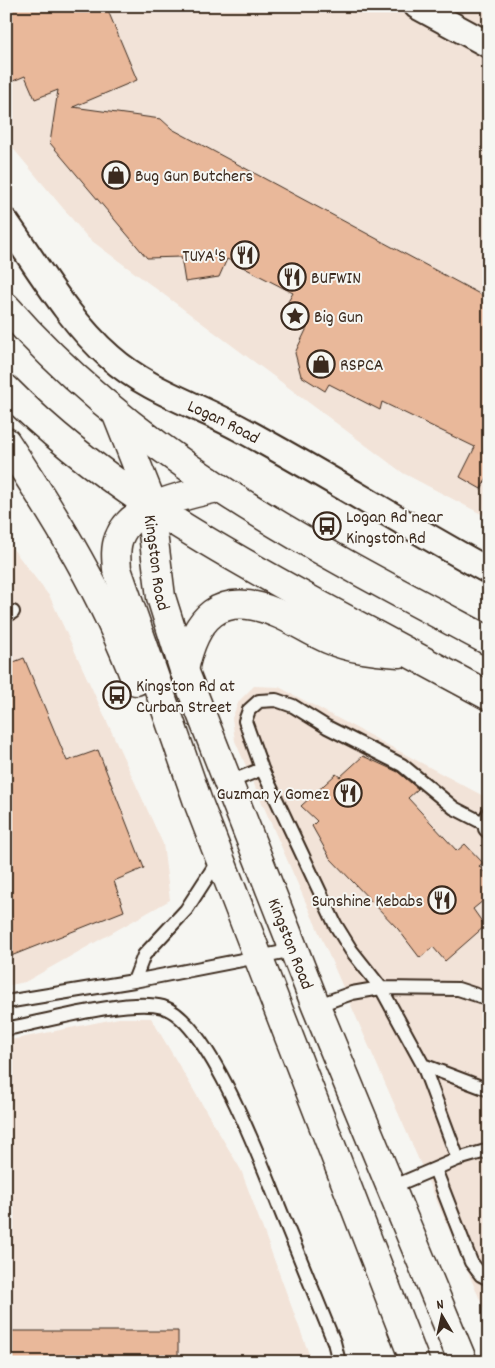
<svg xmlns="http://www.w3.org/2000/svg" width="495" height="1368" viewBox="0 0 495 1368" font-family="Dekko,sans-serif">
<rect width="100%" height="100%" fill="#f6f6f2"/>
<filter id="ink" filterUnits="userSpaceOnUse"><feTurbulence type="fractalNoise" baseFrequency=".02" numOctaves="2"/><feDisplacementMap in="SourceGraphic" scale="10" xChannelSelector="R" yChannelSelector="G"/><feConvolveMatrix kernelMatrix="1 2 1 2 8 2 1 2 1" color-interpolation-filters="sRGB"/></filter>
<g filter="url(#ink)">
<!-- built -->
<path fill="#f2e3d8" d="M6,6H489V518L403,473L88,238L6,140Z
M6,540L50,597L163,844L170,900L25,982L6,986Z
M254,686L279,687L489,799V1320L235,741L232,718L239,701Z
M119,1018H151L241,1170L312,1362H6V1041Z"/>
<!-- building -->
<path fill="#e9b89a" stroke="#3b2a1e" d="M6,6H106L137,80L73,107L161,119L172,129L489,299V474L481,489L460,477L475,447L382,402L380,410L329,384L325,391L301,376L295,353L307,328L281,314L293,293L227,259L219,277L185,282L181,257L147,258L50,143L58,90L35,99L25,76L6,84Z
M24,658L67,761L98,750L144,868L114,881L124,911L6,958V665Z
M363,756L398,772L418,789L408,798L457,851L465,844L483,863L479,866L489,878V896L473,909L485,926L445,961L433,947L420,958L398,929L330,858L312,826L317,821L301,806L336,774L340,777Z
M6,1331H178V1362H6Z"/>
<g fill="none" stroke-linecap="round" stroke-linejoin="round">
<!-- service casing -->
<g stroke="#3b2a1e" stroke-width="16">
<path id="service" d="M6,616L13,612
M227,783L262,769
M489,812L485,819V829L489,833
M485,824L454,808L402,765L327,727L293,706L276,700L259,701L249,710L245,721L262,769L335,924L351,950L381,988L458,989L489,999
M134,981L144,955L186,910L219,859
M6,1002L134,981L294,950
M316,1006L352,993L381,988L423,1065L458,1159
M6,1029C43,1022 130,997 163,1007C211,1022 265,1173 284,1219C301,1260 317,1301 334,1342L339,1362
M423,1065L489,1090
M435,1169L471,1262L481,1275L489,1279
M392,1187L458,1159L489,1150"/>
</g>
<!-- minor casing -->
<g stroke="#3b2a1e" stroke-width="29">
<g id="minor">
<path d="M417,6L489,45"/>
<path id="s1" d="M6,222C38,267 68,320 110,357C148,391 195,404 239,428C323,473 405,525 489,571"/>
</g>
</g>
<!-- primary casing -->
<g stroke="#3b2a1e" stroke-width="31">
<g id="primary">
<path d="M6,307C139,459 314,548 489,641"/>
<path d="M6,389C96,480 204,542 316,603C373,634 431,665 489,696"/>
<path id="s2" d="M117,415L148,493L161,597L184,670L316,1006L463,1362"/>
<path d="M6,442C57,519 104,596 136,681"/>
<path d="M217,488C187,495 131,505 119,538C115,548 116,558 117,569L198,802L415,1362"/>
<path d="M184,670C195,618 219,590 274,612C293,619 309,631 328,639C351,649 374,651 399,653"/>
</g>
</g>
<!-- service -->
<use href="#service" stroke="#f6f6f2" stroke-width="12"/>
<!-- minor -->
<use href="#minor" stroke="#f6f6f2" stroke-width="25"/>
<!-- primary -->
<use href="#primary" stroke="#f6f6f2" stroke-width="28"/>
</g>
</g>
<!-- icons -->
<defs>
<g id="shop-ring" transform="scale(1.4375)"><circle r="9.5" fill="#f6f6f2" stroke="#3b2a1e" stroke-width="1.5"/><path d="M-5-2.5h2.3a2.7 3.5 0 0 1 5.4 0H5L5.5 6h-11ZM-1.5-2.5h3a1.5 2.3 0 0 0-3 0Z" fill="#3b2a1e"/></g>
<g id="restaurant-ring" transform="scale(1.4375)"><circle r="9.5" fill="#f6f6f2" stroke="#3b2a1e" stroke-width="1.5"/><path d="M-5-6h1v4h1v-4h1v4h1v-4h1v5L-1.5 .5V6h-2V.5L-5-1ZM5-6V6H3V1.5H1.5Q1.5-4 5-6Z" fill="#3b2a1e"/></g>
<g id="sight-ring" transform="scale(1.4375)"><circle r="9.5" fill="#f6f6f2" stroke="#3b2a1e" stroke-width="1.5"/><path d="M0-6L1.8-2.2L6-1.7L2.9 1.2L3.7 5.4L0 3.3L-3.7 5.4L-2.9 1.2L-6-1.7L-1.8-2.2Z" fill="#3b2a1e"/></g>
<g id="bus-ring" transform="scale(1.4375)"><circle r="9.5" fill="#f6f6f2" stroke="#3b2a1e" stroke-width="1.5"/><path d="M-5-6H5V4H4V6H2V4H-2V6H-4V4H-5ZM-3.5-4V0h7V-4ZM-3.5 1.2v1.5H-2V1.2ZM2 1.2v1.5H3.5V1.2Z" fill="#3b2a1e"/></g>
</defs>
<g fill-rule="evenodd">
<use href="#shop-ring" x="116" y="175"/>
<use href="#restaurant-ring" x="245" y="255"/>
<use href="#restaurant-ring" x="292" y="277"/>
<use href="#sight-ring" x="295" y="316"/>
<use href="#shop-ring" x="321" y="364"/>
<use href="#bus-ring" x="327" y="526"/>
<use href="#bus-ring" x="117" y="695"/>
<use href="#restaurant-ring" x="348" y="793"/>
<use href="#restaurant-ring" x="442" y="900"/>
</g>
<g text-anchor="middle" stroke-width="4" stroke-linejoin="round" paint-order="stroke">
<!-- poi labels -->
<g font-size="18" fill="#3b2a1e" stroke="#f6f6f2" text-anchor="start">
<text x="135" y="181">Bug Gun Butchers</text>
<text x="226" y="261" text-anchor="end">TUYA'S</text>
<text x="311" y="283">BUFWIN</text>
<text x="314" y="322">Big Gun</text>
<text x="340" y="370">RSPCA</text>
<text x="346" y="522">Logan Rd near<tspan x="346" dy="21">Kingston Rd</tspan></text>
<text x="136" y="691">Kingston Rd at<tspan x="136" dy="21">Curban Street</tspan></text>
<text x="329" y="799" text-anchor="end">Guzman y Gomez</text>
<text x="423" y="906" text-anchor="end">Sunshine Kebabs</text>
</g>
<!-- street labels -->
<g font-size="18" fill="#3b2a1e" stroke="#f6f6f2">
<text dy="6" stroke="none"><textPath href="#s1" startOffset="302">Logan Road</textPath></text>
<text dy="6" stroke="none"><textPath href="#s2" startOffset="154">Kingston Road</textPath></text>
<text dy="6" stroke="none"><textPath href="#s2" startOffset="559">Kingston Road</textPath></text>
</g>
</g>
<!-- margin -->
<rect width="495" height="1368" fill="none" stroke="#f6f6f2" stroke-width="25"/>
<rect x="12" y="12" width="470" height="1343" fill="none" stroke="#3b2a1e" stroke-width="2" filter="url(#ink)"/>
<!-- north arrow -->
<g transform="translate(442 1316) rotate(351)" stroke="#f6f6f2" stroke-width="4" paint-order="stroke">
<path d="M0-4L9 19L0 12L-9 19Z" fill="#3b2a1e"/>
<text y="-8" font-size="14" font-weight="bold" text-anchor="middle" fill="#3b2a1e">N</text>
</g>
</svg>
